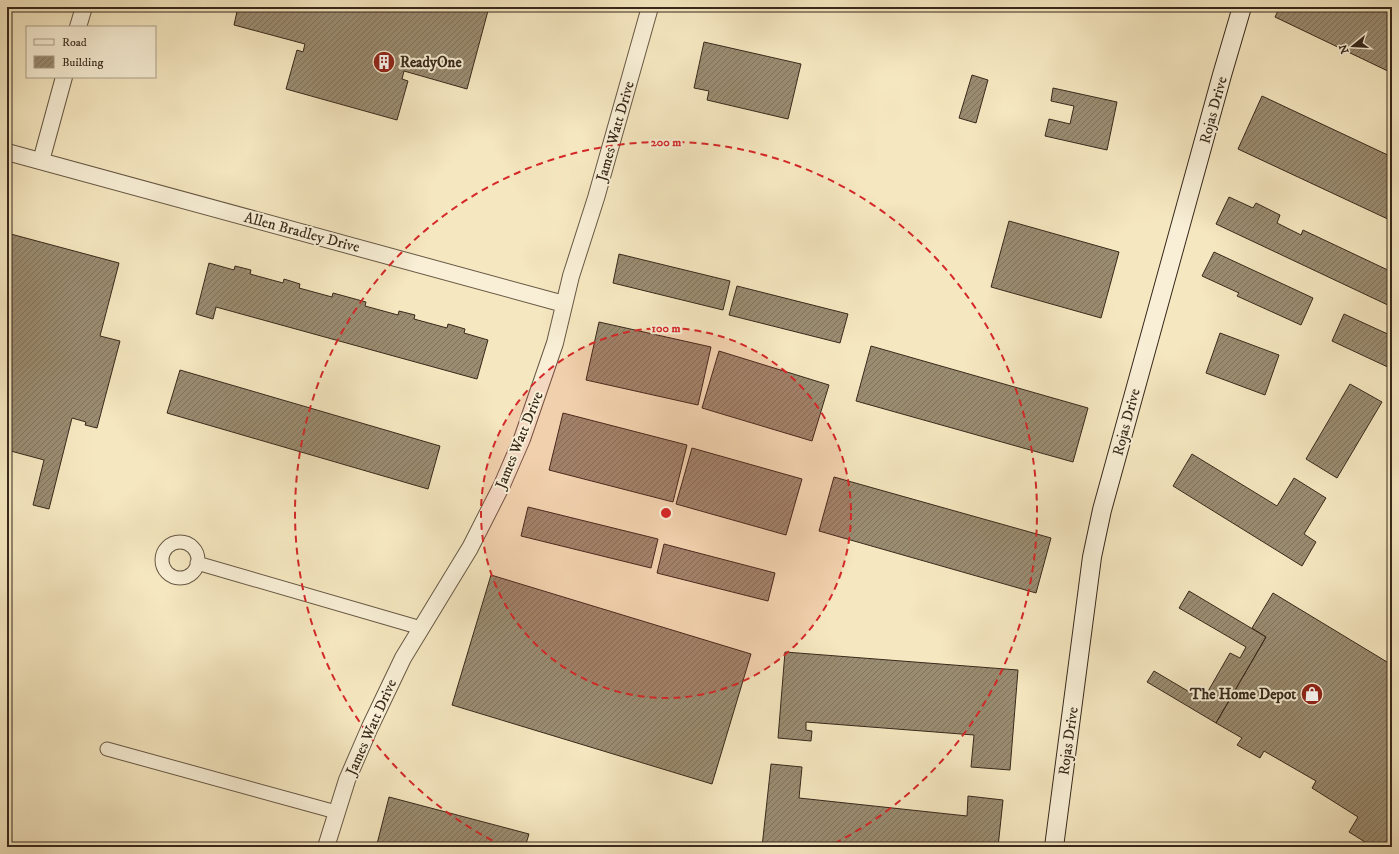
<svg xmlns="http://www.w3.org/2000/svg" width="1399" height="854" viewBox="0 0 1399 854" font-family="'IM FELL DW Pica',serif">
<defs>
<pattern id="building-hatch" width="6" height="6" patternUnits="userSpaceOnUse"><rect width="6" height="6" fill="#9a8c71"/><path d="M-1 1l2-2M0 6l6-6M5 7l2-2" fill="none" stroke="#7f725c"/></pattern>
</defs>
<rect width="100%" height="100%" fill="#f5e7c0"/>
<filter id="stains"><feTurbulence type="fractalNoise" baseFrequency=".005" numOctaves="4"/><feColorMatrix values="0 0 0 0 .2 0 0 0 0 .09 0 0 0 0 .02 0 0 0 .5 -.17"/></filter>
<radialGradient id="worn" r=".72"><stop offset=".6" stop-color="#630" stop-opacity="0"/><stop offset="1" stop-color="#630" stop-opacity=".3"/></radialGradient>
<!-- building -->
<path fill="url(#building-hatch)" stroke="#38291b" d="M238,7H489L467,89L404,71L402,79L408,81L397,120L286,89L297,50L303,52L305,44L234,25Z
M1280,7H1375L1381,9L1382,7H1387L1392,9V73L1275,17Z
M704,42L801,64L788,119L707,100L709,91L694,88Z
M972,75L988,80L976,123L959,118Z
M1053,88L1117,102L1107,150L1045,136L1049,119L1070,124L1074,106L1051,101Z
M1262,96L1392,157V221L1238,149Z
M1229,197L1253,208L1256,203L1280,215L1277,223L1301,235L1303,230L1392,272V307L1216,224Z
M1009,221L1119,252L1101,318L991,287Z
M7,233L119,263L100,336L120,341L97,428L85,425L86,422L72,418L49,509L33,505L44,460L7,450Z
M1214,252L1313,298L1301,325L1237,296L1239,293L1202,276Z
M619,254L730,281L723,310L613,283Z
M209,263L234,270L235,266L251,270L250,274L283,283L284,279L300,284L299,288L332,297L333,293L366,302L365,306L398,315L399,311L415,315L414,319L447,328L448,324L465,329L464,333L488,340L477,379L216,307L213,319L196,314Z
M737,286L848,314L840,343L729,315Z
M1344,314L1392,336V369L1332,341Z
M599,322L711,347L698,405L586,380Z
M1220,333L1279,355L1265,395L1206,373Z
M871,346L1088,408L1073,462L856,401Z
M719,351L829,385L812,441L702,408Z
M180,370L440,446L428,489L167,413Z
M1350,384L1382,402L1337,478L1306,459Z
M563,413L687,445L673,502L549,470Z
M692,448L802,479L786,535L676,504Z
M1192,454L1277,506L1294,478L1326,498L1304,534L1316,542L1302,566L1173,486Z
M834,477L1051,538L1036,593L819,531Z
M528,507L658,539L651,568L521,536Z
M664,544L775,573L768,601L657,573Z
M491,575L751,654L712,784L452,705Z
M1189,591L1266,637L1216,723L1147,682L1154,671L1203,700L1230,653L1240,658L1246,647L1179,608Z
M1273,593L1392,665V839L1387,847H1373L1349,832L1358,817L1312,788L1316,781L1264,751L1260,758L1237,745L1242,738L1216,723L1266,637L1252,628Z
M785,652L1018,670L1010,770L971,767L974,735L806,722V730L812,731L811,741L778,738Z
M771,764L802,767L799,798L967,816L968,796L1003,800L998,847H762Z
M389,797L529,834L525,847H387L377,844Z"/>
<g fill="none" stroke-linecap="round" stroke-linejoin="round">
<!-- minor casing -->
<g stroke="#675844" stroke-width="15">
<path id="minor" d="M162 560a18 18 0 1 1 36 0a18 18 0 1 1-36 0Z
M197,563L421,628
M107,749L336,812"/>
</g>
<!-- tertiary casing -->
<g stroke="#675844" stroke-width="18">
<path id="tertiary" d="M78,27L84,7
M7,152L564,304
M41,161L64,77
M326,847L347,780L370,727L403,658L470,548L502,485L522,439L555,343L571,276L596,198L650,7"/>
</g>
<!-- secondary casing -->
<g stroke="#38291b" stroke-width="20">
<path id="secondary" d="M1054,847L1092,557L1102,510L1222,75L1242,7"/>
</g>
<!-- minor -->
<use href="#minor" stroke="#f8efd6" stroke-width="13"/>
<!-- tertiary -->
<use href="#tertiary" stroke="#f8efd6" stroke-width="16"/>
<!-- secondary -->
<use href="#secondary" stroke="#f8efd6" stroke-width="18"/>
</g>
<!-- distance rings -->
<circle cx="666" cy="513" r="185" fill="#d62828" fill-opacity=".12"/>
<g fill="none" stroke="#d62828" stroke-width="2" stroke-dasharray="7 5">
<circle cx="666" cy="513" r="185"/>
<path d="M503 846A371 371 0 1 1 829 846"/>
</g>
<!-- icons -->
<defs>
<g id="building-disc" transform="scale(1.15)"><circle r="9.5" fill="#8f2418" stroke="#f8efd6"/><path d="M-4-6H4V6H1V3H-1V6H-4ZM-2.5-4.3h1.7v1.8h-1.7ZM.8-4.3h1.7v1.8H.8ZM-2.5-1h1.7V.8h-1.7ZM.8-1h1.7V.8H.8Z" fill="#fff"/></g>
<g id="shop-disc" transform="scale(1.15)"><circle r="9.5" fill="#8f2418" stroke="#f8efd6"/><path d="M-5-2.5h2.3a2.7 3.5 0 0 1 5.4 0H5L5.5 6h-11ZM-1.5-2.5h3a1.5 2.3 0 0 0-3 0Z" fill="#fff"/></g>
</defs>
<g fill-rule="evenodd">
<use href="#building-disc" x="384" y="62"/>
<use href="#shop-disc" x="1312" y="694"/>
</g>
<g text-anchor="middle" stroke-width="4" stroke-linejoin="round" paint-order="stroke">
<!-- poi labels -->
<g font-size="15" font-weight="bold" fill="#38291b" stroke="#f8efd6" text-anchor="start">
<text x="400" y="67">ReadyOne</text>
<text x="1296" y="699" text-anchor="end">The Home Depot</text>
</g>
<!-- street labels -->
<g font-size="15" fill="#38291b" stroke="#f8efd6">
<text transform="translate(1213 110) rotate(-75)" y="5">Rojas Drive</text>
<text transform="translate(615 131) rotate(-74)" y="5">James Watt Drive</text>
<text transform="translate(302 232) rotate(15)" y="5">Allen Bradley Drive</text>
<text transform="translate(1126 422) rotate(-75)" y="5">Rojas Drive</text>
<text transform="translate(519 440) rotate(-68)" y="5">James Watt Drive</text>
<text transform="translate(371 727) rotate(-66)" y="5">James Watt Drive</text>
<text transform="translate(1068 741) rotate(-82)" y="5">Rojas Drive</text>
</g>
</g>
<circle cx="666" cy="513" r="6" fill="#d62828" stroke="#f8efd6" stroke-width="2"/>
<g font-size="12" text-anchor="middle" font-weight="bold" fill="#d62828" stroke="#f8efd6" stroke-width="4" stroke-linejoin="round" paint-order="stroke">
<text x="666" y="146">200 m</text>
<text x="666" y="332">100 m</text>
</g>
<!-- margin -->
<rect width="1399" height="854" fill="none" stroke="#f5e7c0" stroke-width="24"/>
<rect x="8" y="8" width="1383" height="838" fill="none" stroke="#38291b" stroke-width="2"/>
<rect x="12" y="12" width="1375" height="830" fill="none" stroke="#38291b"/>
<!-- legend -->
<rect x="26" y="26" width="130" height="52" fill="#f8efd6" stroke="#aba08b"/>
<rect x="34" y="39" width="20" height="6" fill="#f8efd6" stroke="#aba08b"/>
<text x="62" y="46" font-size="12" fill="#38291b">Road</text>
<rect x="34" y="56" width="20" height="12" fill="url(#building-hatch)" stroke="#aba08b"/>
<text x="62" y="66" font-size="12" fill="#38291b">Building</text>
<!-- north arrow -->
<g transform="translate(1353 46) rotate(252)" stroke="#f8efd6" stroke-width="3" paint-order="stroke">
<path d="M0-3L7 15L0 10L-7 15Z" fill="#38291b"/>
<text y="-6" font-size="11" font-weight="bold" text-anchor="middle" fill="#38291b">N</text>
</g>
<rect width="100%" height="100%" filter="url(#stains)"/>
<rect width="100%" height="100%" fill="url(#worn)"/>
</svg>
